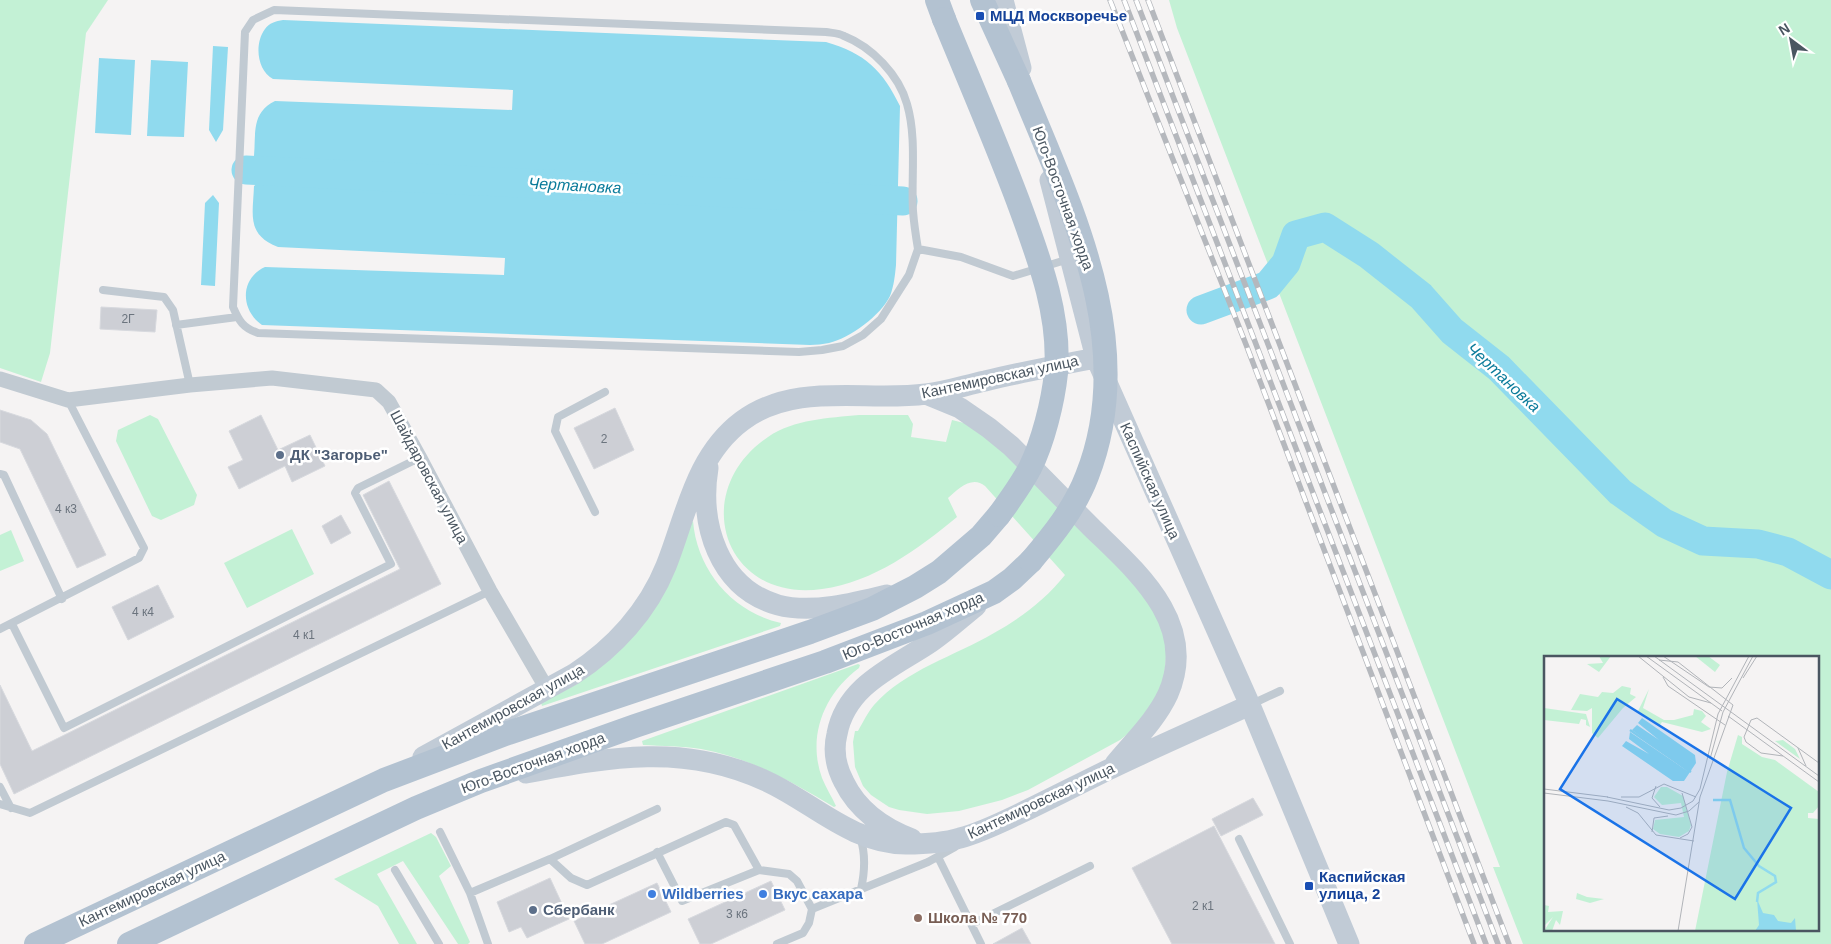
<svg xmlns="http://www.w3.org/2000/svg" width="1831" height="944" viewBox="0 0 1831 944" font-family="Helvetica,sans-serif">
<rect width="100%" height="100%" fill="#f5f3f3"/>
<!-- green -->
<path fill="#c3f1d5" fill-rule="evenodd" d="M0,0H108L86,33L50,353L41,382L0,368Z
M1169,0H1831V944H1523L1493,867H1500L1177,28ZM1545,658H1817V930H1545Z
M150,415L158,419L197,495L194,505L161,520L152,516L116,441L118,430Z
M859,415H908L913,424L911,437L946,442L952,420L964,423L992,439L1113,559L1157,613L1167,648L1163,687L1134,729L1120,740L1028,790L1002,800L959,811L927,814L899,810L889,807L871,795L863,786L855,767L853,742L855,731H858C863,722 868,712 874,705C905,670 955,656 994,633C1021,618 1046,599 1065,575L985,486C972,475 958,489 948,498L957,517C918,549 874,582 822,589C723,603 688,491 768,437C794,419 829,418 859,415Z
M693,521C697,570 732,612 781,623L780,626L542,706L541,703L577,684Z
M292,529L314,574L247,608L224,563Z
M11,530L24,561L0,571V535Z
M858,664L860,665L859,668C824,694 807,736 822,778C826,788 832,797 836,806L834,807C792,782 750,758 701,749C682,746 662,746 643,745L642,741Z
M431,833L436,837L451,866L439,876L470,942L468,944H458L403,861L377,874L417,944H399L378,906L334,879Z"/>
<!-- water -->
<path fill="#90daee" d="M283,20L826,42C865,53 883,71 900,106L896,265C895,275 894,286 890,296C881,315 850,338 829,343C823,344 816,345 810,345L262,325C240,310 240,278 265,267L504,275L505,258L278,247C246,235 253,214 254,186L258,183L891,211V190L256,158L254,156C256,133 251,113 275,101L512,110L513,90L273,79C257,70 254,44 265,29C269,23 276,21 283,20Z
M213,46L228,47L223,130L216,142L209,130Z
M99,58L135,60L131,135L95,133Z
M151,60L188,62L184,137L147,136Z
M213,195L219,203L215,286L201,285L205,203Z"/>
<g fill="none" stroke-linecap="round" stroke-linejoin="round">
<!-- river -->
<path stroke="#90daee" stroke-width="29" d="M246,170L903,201
M1201,310L1268,285L1286,263L1296,235L1325,227L1369,255L1421,296L1452,331L1499,368L1620,492L1664,523L1703,541L1758,544L1788,552L1831,575"/>
</g>
<!-- building -->
<path fill="#cdcfd5" stroke="#d7d9de" d="M101,307L157,310L155,332L100,329Z
M615,408L634,450L594,469L574,428Z
M0,410L31,420L47,434L106,555L77,568L20,449L0,442Z
M261,415L278,450L310,435L325,466L292,482L285,466L239,489L228,467L243,460L229,431Z
M389,481L441,584L14,794L0,764V685L32,751L400,569L363,495Z
M341,515L351,533L331,544L322,526Z
M158,585L174,617L128,640L112,607Z
M1253,798L1263,815L1221,836L1212,819Z
M1214,826L1275,944H1172L1132,868Z
M550,878L569,919L527,938L521,927L509,932L497,902Z
M771,881L785,910L711,944H700L688,919Z
M657,883L671,912L602,944H585L574,921Z
M1022,928L1031,944H993Z"/>
<g fill="none" stroke-linecap="round" stroke-linejoin="round">
<!-- service -->
<path stroke="#c1cad2" stroke-width="8" d="M918,249L909,275L881,319L863,335L843,346L822,350L799,352L258,333C243,328 239,321 233,307L245,32L253,20L274,10L826,32C832,33 839,33 844,36C872,47 899,75 907,104C917,138 911,177 913,211C914,224 916,237 918,249L961,257L1013,276L1069,259
M103,290L164,297L173,310L190,385
M176,325L237,317
M0,474L4,475L62,599
M595,512L555,431L558,417L605,392
M12,624L64,728L391,564L355,493L358,488L413,461L421,460
M0,629L139,558L144,548L68,400
M1252,704L1280,691
M0,787L11,808
M0,804L30,813L490,591
M440,832L470,893L488,944
M860,837C866,854 865,871 861,889
M1239,839L1290,944
M657,852L682,901L759,870
M938,857L981,944
M550,859L657,809
M395,870L439,944
M470,893L550,859L571,878L587,885L726,822L734,825L759,870L789,874L797,881L812,909L809,923L803,933L777,944
M812,909L928,862L955,847
M972,924L1090,866"/>
<!-- minor -->
<path stroke="#c1cad2" stroke-width="15" d="M0,379L68,400L190,385L272,378L376,390L389,402L421,460L490,591L547,689"/>
<!-- secondary -->
<path stroke="#c1cbd6" stroke-width="21" d="M1003,0L1021,68
M1050,180L1096,358L1250,705L1349,944
M926,394L960,408L989,428L1011,446C1038,473 1064,500 1091,527C1136,571 1199,623 1168,694C1156,720 1133,742 1115,764
M708,468C699,523 718,588 778,605C811,614 855,603 887,595
M423,757L574,674C614,648 648,611 666,566C686,516 695,456 742,421C796,381 864,402 926,394C946,392 966,385 985,381C1022,372 1059,365 1096,358
M526,773C610,757 685,743 766,781C814,803 850,843 906,844C924,844 944,843 960,838C983,832 1004,821 1025,811C1054,797 1083,782 1112,768C1158,746 1204,726 1250,705
M912,839C883,828 857,809 844,782C836,767 833,750 837,734C846,685 894,667 931,642C947,631 961,618 976,606"/>
<!-- primary -->
<path stroke="#b3c2d1" stroke-width="24" d="M937,0L944,19
M982,0L1019,81
M36,944L384,780L508,733L810,632L872,609L915,587L939,572L981,536L999,515
M129,944L416,808L481,781L635,726L825,662L927,623L994,592L1012,579L1031,561"/>
<!-- rail casing -->
<g stroke="#b5b8bd" stroke-width="5.5">
<path id="rail" d="M1110,0L1247,347L1474,944
M1124,0L1486,944
M1136,0L1498,944
M1148,0L1509,944"/>
</g>
<!-- rail -->
<use href="#rail" stroke="#fff" stroke-width="4" stroke-dasharray="11" stroke-linecap="butt"/>
<!-- primary-bridge -->
<path stroke="#b3c2d1" stroke-width="24" d="M944,19C969,80 995,140 1018,201C1038,256 1061,314 1056,373C1053,402 1043,442 1030,468C1021,485 1010,500 999,515
M1019,81C1069,204 1140,342 1087,476C1075,508 1053,535 1031,561"/>
</g>
<!-- markers -->
<g fill="#1a4fb4" stroke="#fff" stroke-width="2">
<rect x="975" y="11" width="10" height="10" rx="2.5"/>
<rect x="1304" y="881" width="10" height="10" rx="2.5"/>
</g>
<g fill="#5c6f8a" stroke="#fff" stroke-width="2">
<circle cx="280" cy="455" r="5"/>
<circle cx="533" cy="910" r="5"/>
</g>
<g fill="#3f7fe0" stroke="#fff" stroke-width="2">
<circle cx="652" cy="894" r="5"/>
<circle cx="763" cy="894" r="5"/>
</g>
<circle fill="#8d6e63" stroke="#fff" stroke-width="2" cx="918" cy="918" r="5"/>
<g text-anchor="middle" stroke-width="5" stroke-linejoin="round" paint-order="stroke">
<!-- number labels -->
<g font-size="12" fill="#6b747e">
<text x="128" y="323">2Г</text>
<text x="604" y="443">2</text>
<text x="66" y="513">4 к3</text>
<text x="143" y="616">4 к4</text>
<text x="304" y="639">4 к1</text>
<text x="1203" y="910">2 к1</text>
<text x="737" y="918">3 к6</text>
</g>
<!-- transit labels -->
<g font-size="15" font-weight="bold" fill="#164399" stroke="#fff" text-anchor="start">
<text x="990" y="21">МЦД Москворечье</text>
<text x="1319" y="882">Каспийская<tspan x="1319" dy="17">улица, 2</tspan></text>
</g>
<!-- street labels -->
<g font-size="15" fill="#4a5661" stroke="#fff">
<text transform="translate(1063 198) rotate(70)" y="5">Юго-Восточная хорда</text>
<text transform="translate(1000 377) rotate(-12)" y="5">Кантемировская улица</text>
<text transform="translate(429 477) rotate(62)" y="5">Шайдаровская улица</text>
<text transform="translate(1150 481) rotate(66)" y="5">Каспийская улица</text>
<text transform="translate(913 626) rotate(-23)" y="5">Юго-Восточная хорда</text>
<text transform="translate(513 707) rotate(-29)" y="5">Кантемировская улица</text>
<text transform="translate(533 763) rotate(-20)" y="5">Юго-Восточная хорда</text>
<text transform="translate(1041 801) rotate(-25)" y="5">Кантемировская улица</text>
<text transform="translate(152 889) rotate(-25)" y="5">Кантемировская улица</text>
</g>
<!-- service labels -->
<g font-size="15" font-weight="bold" fill="#4e5e75" stroke="#fff" text-anchor="start">
<text x="290" y="460">ДК "Загорье"</text>
<text x="543" y="915">Сбербанк</text>
</g>
<!-- shop labels -->
<g font-size="15" font-weight="bold" fill="#366cbe" stroke="#fff" text-anchor="start">
<text x="662" y="899">Wildberries</text>
<text x="773" y="899">Вкус сахара</text>
</g>
<!-- education labels -->
<g font-size="15" font-weight="bold" fill="#785e54" stroke="#fff" text-anchor="start">
<text x="928" y="923">Школа № 770</text>
</g>
<!-- water labels -->
<g font-size="16" font-style="italic" fill="#0c7c9b" stroke="#fff">
<text transform="translate(575 185) rotate(3)" y="6">Чертановка</text>
<text transform="translate(1504 377) rotate(43)" y="6">Чертановка</text>
</g>
</g>
<!-- overview -->
<g transform="translate(1544 656)">
<rect width="275" height="275" fill="#f5f3f3"/>
<path d="M55,0H67L55,16L43,8L59,7ZM151,0H164L176,9L171,16ZM78,30L87,32L86,38L92,41L79,52L54,82L48,77V52L43,55L27,54L36,38L54,41L58,36L69,37ZM105,33L99,52L120,64H130L149,59L150,53L158,55L162,60L157,66L167,73L158,76L118,66L116,69L94,55ZM0,52L42,58L46,71L42,69V64L37,63L35,68L0,64ZM194,79L198,81V88L218,101L231,104L275,136V150L269,157H264V162L275,163V275H151L183,116ZM239,84L251,93L256,103L231,85ZM117,131H123L139,140L147,169L145,175L135,181L116,178L109,173L111,164L140,161L137,147L118,149L110,141ZM33,237L43,241L60,243L46,247L32,243ZM0,249L5,250L4,256L19,255L16,269L12,264L8,275H0L9,261L0,270Z" fill="#c3f1d5"/>
<path d="M98,62L151,99L152,107L140,125H129L78,90L82,85L105,98L85,83L86,76L145,116L88,74L93,69L115,84L94,67ZM213,243L219,257L230,259L234,265L247,267L251,262L252,275H211L215,269Z" fill="#90daee"/>
<path fill="none" stroke="#90daee" stroke-width="2.5" d="M86,74L147,116M169,144H186L200,192L215,210L231,220L232,226L214,237L213,246"/>
<path fill="none" stroke="#b1b4b9" stroke-width="1" d="M94,0L145,41L167,47M102,0L178,55M110,0L275,120M119,0L165,31L178,32L188,22M115,4L134,6L189,49L156,141L134,275M119,21L124,30L181,69M199,22L213,0M184,60L275,126M254,92L262,110M239,100L217,97L202,86L200,81L207,64L213,62L275,107M166,103L179,56L209,0M112,130L108,142L116,151M0,133L64,141M0,137L64,145L132,159L145,155L155,146M63,141L125,154L137,152L149,145L156,133L174,58L205,0M77,141H95L120,128L152,141M82,151L94,157L112,179L150,185M108,176L110,162L124,160M136,182L144,178L148,171L138,137"/>
<path fill="#1a73e8" fill-opacity="0.15" stroke="#1a73e8" stroke-width="2.5" d="M73,43L247,152L191,243L16,133Z"/>
<rect width="275" height="275" fill="none" stroke="#4a5661" stroke-width="2.5"/>
</g>
<!-- north arrow -->
<g transform="translate(1791 40) rotate(328)" stroke="#ffffff" stroke-width="4" paint-order="stroke">
<path d="M0-4L9 19L0 12L-9 19Z" fill="#4a5661"/>
<text y="-8" font-size="14" font-weight="bold" text-anchor="middle" fill="#4a5661">N</text>
</g>
</svg>
